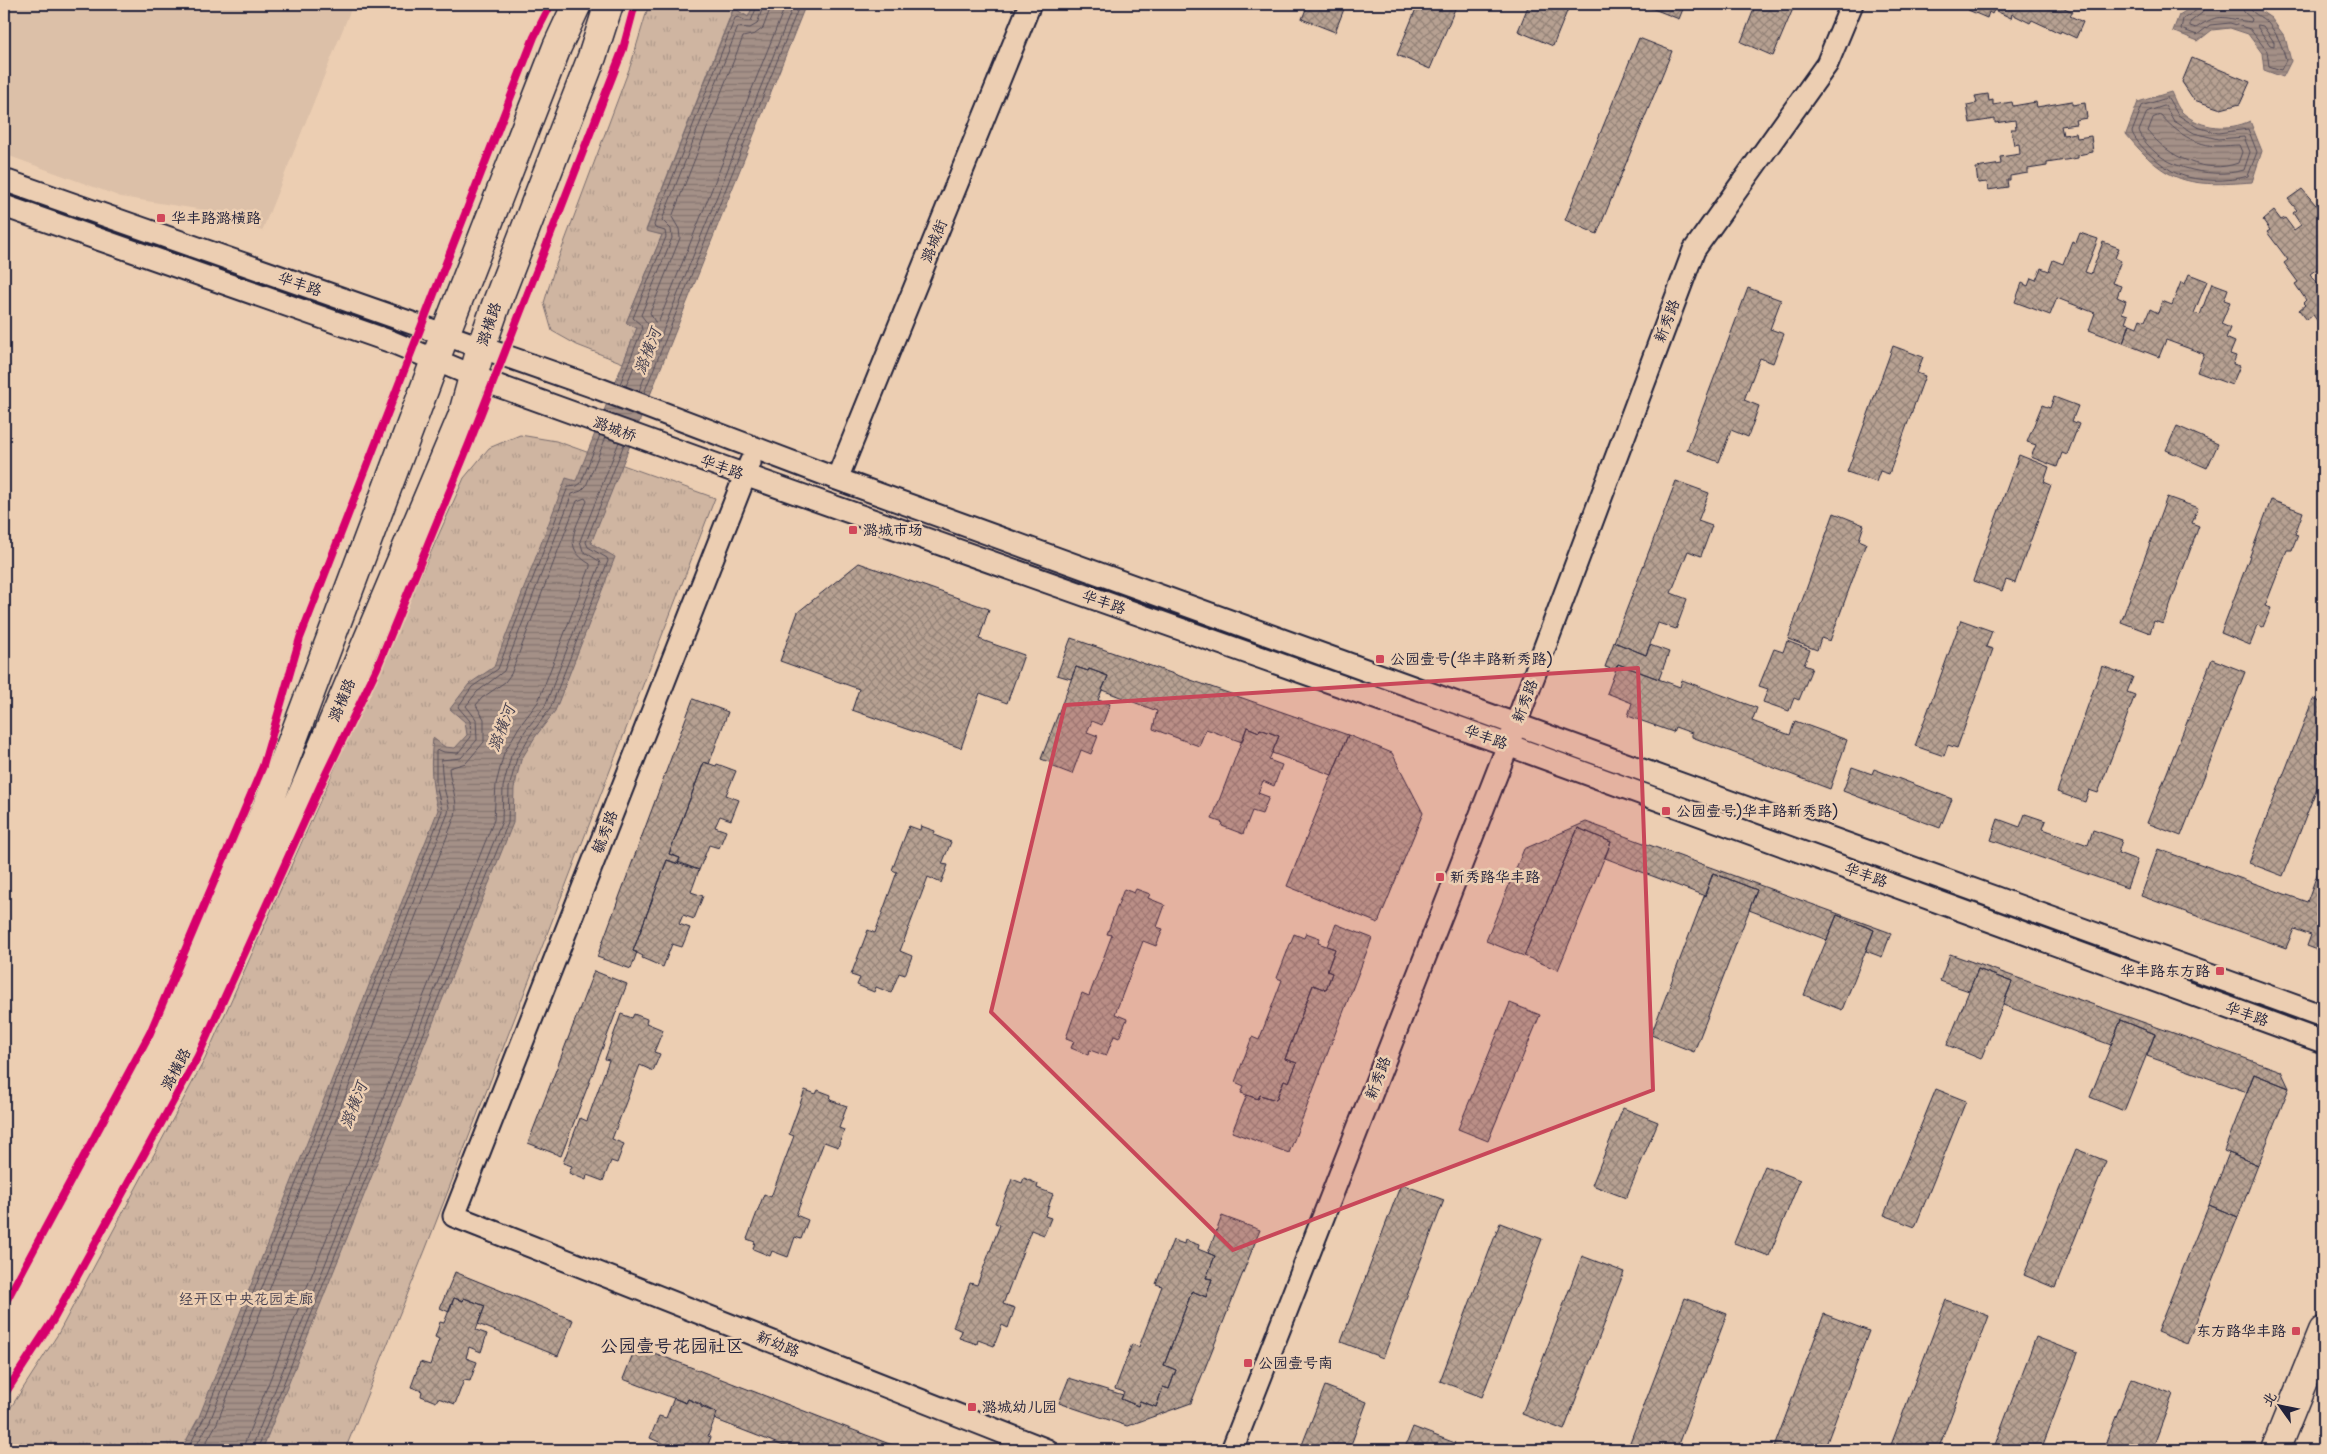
<svg xmlns="http://www.w3.org/2000/svg" width="2327" height="1454" viewBox="0 0 2327 1454" font-family="'Shantell Sans','LXGW WenKai TC',sans-serif">
<defs>
<pattern id="park-tufts" width="24" height="20" patternUnits="userSpaceOnUse" patternTransform="scale(1.25)"><rect width="24" height="20" fill="#cfb5a1"/><path d="M3 7l-1-3M5 7V3M7 7l1-3M15 17l-1-3M17 17v-4M19 17l1-3" fill="none" stroke="#b19b8c"/></pattern>
<pattern id="water-rules" width="6" height="5" patternUnits="userSpaceOnUse" patternTransform="scale(1.25)"><rect width="6" height="5" fill="#a49087"/><path d="M0 2.5h6" fill="none" stroke="#857570"/></pattern>
<pattern id="building-cross-hatch" width="8" height="8" patternUnits="userSpaceOnUse" patternTransform="scale(1.25)"><rect width="8" height="8" fill="#b7a192"/><path d="M0 0l8 8M0 8l8-8" fill="none" stroke="#948378"/></pattern>
</defs>
<rect width="100%" height="100%" fill="#ecceb2"/>
<filter id="ink" filterUnits="userSpaceOnUse"><feTurbulence type="fractalNoise" baseFrequency=".02" numOctaves="2"/><feDisplacementMap in="SourceGraphic" scale="10" xChannelSelector="R" yChannelSelector="G"/><feConvolveMatrix kernelMatrix="1 2 1 2 8 2 1 2 1" color-interpolation-filters="sRGB"/></filter>
<g filter="url(#ink)">
<!-- built -->
<path fill="#dcc0a8" d="M4,4H353L262,231L210,211L121,197L4,154Z"/>
<!-- park -->
<path fill="url(#park-tufts)" stroke="#786c6e" d="M649,4H754L749,17L733,9L646,230L662,235L626,323L637,328L623,363L577,345L552,331L544,303L554,270L631,64Z
M520,435L556,441L715,498L426,1248L345,1450H4V1418L58,1334L205,1059L464,478L489,448Z"/>
<!-- water -->
<path fill="url(#water-rules)" stroke="#706469" d="M754,4H806L591,543L615,557L555,711L535,737L521,760L514,788L513,823L262,1450H181L199,1417L438,810C431,785 430,764 433,738L445,747L455,748L467,735L465,722L450,709L469,684L494,667L566,478L576,481L637,328L626,323L662,235L646,231L734,8L748,17Z
M2197,4H2250L2271,18L2285,37L2291,61L2283,77L2264,70L2262,53L2248,34L2230,28L2212,30L2198,41L2173,31L2179,15Z
M2171,92C2174,98 2177,108 2183,113C2201,129 2229,131 2250,121L2262,151L2252,182C2189,187 2167,184 2126,134L2138,102Z"/>
<g fill="none" stroke-linecap="round" stroke-linejoin="round">
<!-- shore -->
<path stroke="#564e59" stroke-width="1" d="M772,4L763,28L755,34L743,37L672,217L679,229L680,238L650,313L655,322L659,321L786,4
M2199,4L2197,10L2183,19L2181,29L2197,35L2210,25L2230,23L2250,29L2267,51L2269,66L2281,70L2286,60C2282,46 2278,35 2268,23C2262,16 2250,14 2248,4
M2205,4L2202,13L2190,22V26L2196,28C2221,11 2225,19 2251,22L2252,19L2244,12L2242,4
M2258,25L2263,26L2274,42V46L2270,45L2258,28Z
M2168,98L2178,115L2197,127L2218,133L2248,129L2257,152L2248,176C2228,182 2198,182 2178,174C2164,168 2137,146 2132,132L2142,106Z
M2165,106L2174,121L2194,133L2218,139L2244,137L2250,152L2244,170C2210,180 2154,167 2139,131L2147,112Z
M2161,115C2175,132 2196,146 2219,146C2226,146 2233,145 2239,145L2242,152L2238,163C2206,175 2168,157 2148,131L2153,118Z
M620,384L642,330L641,325L633,318L666,237L665,231L655,228L654,225L735,18L738,17L746,21H751L758,4
M626,386L648,332V324L641,315L672,238L671,229L662,220L738,27L750,28L757,24L764,4
M639,391L794,4
M644,393L800,4
M187,1450L204,1418L442,811L436,784V751L439,750L444,752L458,753L471,737L470,721L458,707L472,687L498,669L568,487L577,486L581,483L600,435
M194,1450L210,1421L448,813L449,807L443,784L441,760L461,758L477,740L476,719L466,706L477,692L504,671L572,494L581,491L586,486L606,437
M202,1450L217,1423L455,816C459,801 450,784 449,768L466,763L484,742V719L476,705L482,698L505,682L511,674L577,501L585,498L587,501C577,527 560,547 590,564V567L538,702L519,727L504,753L496,784L494,820L245,1442L243,1450
M251,1450L502,821L503,787L511,756L525,731L545,706L600,564L599,561L583,551L580,541L619,442
M257,1450L508,823L509,788L517,758L531,734L550,709L608,561L607,558L588,547L586,542L624,444"/>
</g>
<!-- building -->
<path fill="url(#building-cross-hatch)" stroke="#22223b" d="M1308,4H1346L1335,32L1302,19Z
M1418,4H1457L1430,69L1397,55Z
M1529,4H1570L1553,46L1518,31Z
M1647,4H1685L1679,19L1646,6Z
M1756,4H1795L1773,56L1741,42Z
M1971,4H2061L2060,6L2073,12L2070,16L2083,22L2076,38L2061,31L2060,33L2032,20L2030,23L2012,14L2011,18L1994,10L1992,14L1989,12L1987,18L1968,10Z
M1639,38L1672,51L1597,234L1565,220Z
M2192,58L2250,82L2240,104L2221,109L2194,100L2182,82Z
M1988,94L1989,101L1993,100V105L2012,102L2013,106L2036,102L2037,107L2072,101V105L2085,103L2087,118L2075,120L2076,124L2061,126L2063,135L2076,133L2077,138L2091,136L2093,152L2078,155V158L2047,163V166L2028,169V173L2010,176V180H2007L2008,187L1988,190L1987,182L1978,183L1976,168L2001,164L2000,157L2020,154L2019,144L2014,145L2011,129H2016L2015,120L1995,123V119L1970,123L1967,105L1977,103L1975,96Z
M2302,189L2323,213V270L2320,272L2317,269L2310,274L2322,289L2318,292L2323,299V320L2319,323L2313,315L2307,320L2299,310L2305,305L2303,303L2306,300L2295,284L2298,282L2284,263L2288,260L2267,232L2270,230L2263,220L2274,211L2281,220L2285,218L2294,230L2301,225L2293,213L2297,210L2288,199Z
M2080,233L2098,239L2085,272L2091,274L2103,242L2119,248L2115,258L2121,261L2112,283L2121,286L2117,297L2126,301L2122,313L2128,315L2125,323L2130,324L2123,343L2089,330L2095,313L2057,298L2050,315L2015,302L2022,283L2028,286L2031,278L2036,280L2041,268L2049,271L2053,260L2063,264L2072,241L2076,243Z
M2189,274L2207,281L2194,313L2200,315L2212,283L2228,289L2224,300L2230,302L2221,324L2230,328L2226,338L2235,342L2230,354L2236,356L2233,364L2240,366L2232,385L2197,372L2204,354L2166,340L2159,357L2123,343L2130,324L2137,327L2140,319L2145,321L2150,309L2158,313L2162,301L2172,305L2181,282L2185,284Z
M1748,288L1781,300L1770,329L1784,334L1773,363L1760,358L1744,400L1759,406L1748,437L1731,430L1719,462L1687,450Z
M1893,346L1923,357L1917,373L1925,376L1889,474L1880,471L1876,482L1847,472Z
M2054,397L2078,406L2072,421L2079,424L2067,455L2062,453L2057,467L2031,457L2036,445L2027,442L2042,405L2050,408Z
M2177,426L2218,444L2207,468L2166,450Z
M2019,455L2049,467L2044,482L2051,485L2015,583L2006,580L2002,591L1973,581Z
M1676,481L1709,493L1698,521L1712,526L1701,556L1688,551L1671,593L1687,599L1676,629L1658,623L1646,655L1614,642Z
M2167,497L2198,508L2192,523L2199,526L2163,624L2154,621L2150,633L2121,622Z
M2271,500L2303,512L2295,534L2298,535L2292,550H2287L2265,606L2271,608L2263,627L2258,625L2250,645L2221,633Z
M1834,513L1864,525L1859,540L1866,543L1830,641L1821,638L1817,650L1788,639Z
M859,563L989,609L979,639L1024,655L1007,703L980,693L961,748L852,710L859,689L780,661L798,612Z
M1961,620L1992,631L1986,647L1993,649L1957,748L1948,745L1944,756L1915,746Z
M1071,638L1348,735L1332,775L1272,753L1279,736L1260,729L1259,732L1247,727L1242,742L1206,729L1199,746L1153,729L1157,711L1102,690L1108,676L1089,669L1088,671L1076,667L1071,679L1057,675Z
M1787,641L1810,650L1804,665L1812,668L1799,700L1794,698L1789,711L1763,702L1768,689L1759,686L1774,649L1783,652Z
M1614,642L1646,655L1650,645L1669,652L1659,679L1618,664L1615,670L1605,667Z
M2212,659L2245,672L2181,836L2147,823Z
M1618,664L1680,687L1682,680L1757,708L1752,721L1790,735L1795,721L1847,740L1830,789L1692,737V733L1675,727L1673,732L1628,716L1632,703L1607,693Z
M2102,666L2133,677L2127,692L2135,695L2098,793L2089,790L2085,802L2057,792Z
M1076,667L1088,671L1089,669L1108,676L1098,700L1110,704L1102,725L1092,721L1087,732L1098,736L1091,754L1081,750L1072,774L1051,766L1052,763L1041,759Z
M693,699L728,712L709,764L704,762L669,854L680,858L678,864L667,860L633,951L637,952L631,969L597,957Z
M2313,699L2323,703V772L2283,876L2249,863Z
M1247,727L1259,732L1260,729L1279,736L1269,760L1282,765L1274,786L1263,781L1258,793L1269,797L1262,814L1252,811L1243,834L1222,826L1223,823L1212,819Z
M1348,735L1392,753L1423,813L1378,923L1287,886Z
M704,762L716,766L717,764L736,771L726,795L739,800L731,820L720,816L715,827L726,831L719,848L709,845L699,870L678,862L680,858L669,854Z
M1852,767L1872,774L1874,769L1952,799L1940,828L1843,791Z
M2025,814L2046,821L2043,829L2088,845L2093,830L2122,840L2118,853L2137,860L2127,888L1991,840L1998,819L2020,827Z
M1586,822L1891,933L1882,957L1866,951L1874,930L1837,915L1827,940L1749,910L1757,890L1713,873L1705,896L1605,858L1611,842L1578,828L1524,956L1486,941L1524,849Z
M909,826L920,830L921,826L935,831L934,835L951,842L942,864L948,865L941,883L928,877L900,951L912,956L905,975L899,973L891,993L876,987L874,992L857,985L860,978L851,975L868,930L875,933L897,872L892,870Z
M1578,828L1611,842L1558,970L1524,956Z
M2158,849L2307,902L2323,858V952L2307,946L2311,935L2294,929L2286,948L2141,896Z
M667,860L699,870L691,892L703,896L694,919L683,915L679,924L690,928L682,947L672,944L663,967L642,958L643,956L633,951Z
M1713,873L1757,890L1694,1052L1651,1035Z
M1124,889L1134,893L1136,889L1150,894L1148,898L1165,905L1157,927L1163,929L1156,946L1143,941L1115,1014L1127,1019L1119,1038L1114,1036L1106,1056L1090,1050L1088,1055L1071,1048L1074,1041L1066,1038L1082,993L1089,996L1112,935L1107,934Z
M1837,915L1874,930L1842,1010L1804,995Z
M1336,924L1372,938L1289,1153L1232,1132L1247,1095L1258,1099L1260,1095L1276,1100L1284,1080L1289,1082L1297,1063L1285,1059L1313,985L1326,990L1332,973L1327,971L1335,949L1327,946Z
M1306,933L1320,938L1318,943L1335,949L1327,971L1332,973L1326,990L1313,985L1285,1059L1297,1063L1289,1082L1284,1080L1276,1100L1260,1095L1258,1099L1241,1093L1244,1086L1235,1082L1252,1037L1259,1040L1282,980L1277,978L1294,934L1304,938Z
M1950,954L2281,1071L2289,1088L2254,1074L2247,1092L2147,1056L2155,1034L2121,1020L2111,1045L2003,1005L2012,982L1978,969L1969,991L1940,981Z
M1978,969L2012,982L1981,1059L1947,1045Z
M594,971L627,984L561,1156L528,1143Z
M1510,1003L1540,1015L1488,1141L1458,1129Z
M621,1014L632,1018L634,1014L647,1019L646,1023L663,1030L654,1052L660,1054L653,1071L640,1065L612,1139L624,1144L617,1163L611,1161L603,1181L587,1175L586,1180L569,1173L572,1166L563,1163L580,1118L587,1121L609,1060L605,1059Z
M2121,1020L2155,1034L2124,1111L2090,1097Z
M2254,1074L2289,1088L2258,1165L2224,1151Z
M1936,1089L1966,1101L1915,1227L1884,1215Z
M805,1090L816,1094L818,1090L831,1095L830,1100L847,1106L839,1128L844,1130L838,1147L824,1142L796,1215L808,1220L801,1239L795,1237L788,1257L772,1251L770,1256L753,1249L755,1242L747,1239L764,1194L771,1197L794,1136L789,1134Z
M1623,1108L1658,1122L1626,1198L1592,1185Z
M2076,1149L2106,1161L2055,1288L2024,1275Z
M2229,1153L2258,1165L2238,1217L2209,1205Z
M1765,1166L1800,1180L1769,1256L1734,1243Z
M1024,1178L1038,1184L1037,1188L1053,1194L1045,1216L1051,1218L1044,1235L1031,1230L1003,1304L1015,1308L1008,1328L1002,1325L994,1346L978,1340L977,1344L959,1338L962,1331L953,1327L970,1283L977,1285L1000,1225L995,1223L1012,1179L1022,1183Z
M1401,1184L1444,1200L1383,1358L1341,1342Z
M2209,1205L2238,1217L2187,1344L2157,1332Z
M1222,1216L1260,1230L1191,1403L1127,1426L1059,1403L1069,1378L1123,1395L1121,1399L1138,1406L1140,1401L1156,1407L1163,1387L1169,1389L1176,1370L1164,1365L1192,1291L1206,1297L1212,1279L1206,1278L1215,1256L1208,1253Z
M1500,1223L1542,1239L1482,1397L1440,1381Z
M1173,1240L1184,1244L1185,1240L1199,1245L1198,1249L1215,1256L1206,1278L1212,1279L1206,1297L1192,1291L1164,1365L1176,1370L1169,1389L1163,1387L1156,1407L1140,1401L1138,1406L1121,1399L1124,1392L1115,1389L1132,1344L1139,1347L1162,1286L1156,1284Z
M1582,1256L1624,1272L1564,1430L1522,1414Z
M455,1272L573,1320L558,1356L478,1324L485,1306L464,1298L463,1301L454,1298L449,1312L440,1308Z
M454,1298L463,1301L464,1298L485,1306L476,1330L487,1334L481,1352L469,1347L466,1358L477,1362L470,1381L464,1380L455,1404L438,1398L436,1402L421,1396L422,1391L411,1387L420,1362L430,1365L439,1339L435,1337L440,1322L444,1323Z
M1685,1298L1727,1314L1676,1450H1627Z
M1946,1300L1989,1316L1938,1450H1889Z
M1824,1314L1869,1331L1824,1450H1773Z
M2036,1337L2078,1353L2041,1450H1993Z
M636,1346L905,1450H794L714,1419L717,1413L701,1407V1404L688,1399L686,1403L623,1379Z
M2131,1378L2173,1394L2152,1450H2103Z
M1325,1386L1367,1402L1349,1450H1300Z
M674,1398L686,1403L688,1399L717,1413L708,1436L711,1437L706,1450H661L664,1444L650,1438L659,1416L666,1418Z
M1413,1427L1455,1443L1452,1450H1404Z"/>
<g fill="none" stroke-linecap="round" stroke-linejoin="round">
<!-- minor casing -->
<g stroke="#22223b" stroke-width="25">
<path id="minor" d="M4,180L597,388L837,479L2323,1016
M4,206L392,342L493,384L745,475L1508,745L2323,1042
M750,463L454,1216L1047,1450
M837,479L1030,4
M1232,1450L1508,745L1694,250L1827,64L1852,4"/>
</g>
<!-- major casing -->
<g stroke="#22223b" stroke-width="31">
<path id="major" d="M4,1327L24,1298L166,1037L270,800L445,334L557,47L577,4
M4,1365L41,1310L186,1053L298,805L462,417L481,348L496,305L592,57L609,4
M2275,1450L2323,1331"/>
</g>
<!-- minor -->
<use href="#minor" stroke="#ecceb2" stroke-width="21"/>
<!-- major -->
<use href="#major" stroke="#ecceb2" stroke-width="28"/>
<!-- cycleway casing -->
<g stroke="#ecceb2" stroke-width="11">
<path id="cycleway" d="M4,1305L150,1033L263,766L300,638L534,37L551,4
M4,1395L53,1320L198,1056L323,780L377,668L469,444L623,49L635,4"/>
</g>
<!-- cycleway -->
<use href="#cycleway" stroke="#d6006c" stroke-width="8"/>
</g>
</g>
<!-- marked area -->
<path fill="#c84759" fill-opacity="0.2" stroke="#c84759" stroke-width="4" stroke-linejoin="round" d="M1638,668L1653,1090L1233,1250L991,1012L1065,705Z"/>
<!-- markers -->
<g fill="#d1495b" stroke="#ecceb2" stroke-width="2">
<rect x="156" y="213" width="10" height="10" rx="2.5"/>
<rect x="848" y="525" width="10" height="10" rx="2.5"/>
<rect x="1375" y="654" width="10" height="10" rx="2.5"/>
<rect x="1661" y="806" width="10" height="10" rx="2.5"/>
<rect x="1435" y="872" width="10" height="10" rx="2.5"/>
<rect x="2215" y="966" width="10" height="10" rx="2.5"/>
<rect x="2291" y="1326" width="10" height="10" rx="2.5"/>
<rect x="1243" y="1358" width="10" height="10" rx="2.5"/>
<rect x="967" y="1402" width="10" height="10" rx="2.5"/>
</g>
<g text-anchor="middle" stroke-width="5" stroke-linejoin="round" paint-order="stroke">
<!-- poi labels -->
<g font-size="15" fill="#22223b" stroke="#ecceb2" text-anchor="start">
<text x="171" y="223">华丰路潞横路</text>
<text x="863" y="535">潞城市场</text>
<text x="1390" y="664">公园壹号(华丰路新秀路)</text>
<text x="1676" y="816">公园壹号)华丰路新秀路)</text>
<text x="1450" y="882">新秀路华丰路</text>
<text x="2210" y="976" text-anchor="end">华丰路东方路</text>
<text x="2286" y="1336" text-anchor="end">东方路华丰路</text>
<text x="1258" y="1368">公园壹号南</text>
<text x="982" y="1412">潞城幼儿园</text>
</g>
<!-- street labels -->
<g font-size="15" fill="#22223b" stroke="#ecceb2">
<text transform="translate(934 241) rotate(-68)" y="5">潞城街</text>
<text transform="translate(300 284) rotate(19)" y="5">华丰路</text>
<text transform="translate(1667 321) rotate(-69)" y="5">新秀路</text>
<text transform="translate(489 324) rotate(-71)" y="5">潞横路</text>
<text transform="translate(615 429) rotate(20)" y="5">潞城桥</text>
<text transform="translate(722 467) rotate(20)" y="5">华丰路</text>
<text transform="translate(1104 602) rotate(19)" y="5">华丰路</text>
<text transform="translate(342 700) rotate(-67)" y="5">潞横路</text>
<text transform="translate(1525 701) rotate(-69)" y="5">新秀路</text>
<text transform="translate(1486 737) rotate(20)" y="5">华丰路</text>
<text transform="translate(605 832) rotate(-69)" y="5">毓秀路</text>
<text transform="translate(1866 875) rotate(20)" y="5">华丰路</text>
<text transform="translate(2247 1014) rotate(20)" y="5">华丰路</text>
<text transform="translate(176 1069) rotate(-62)" y="5">潞横路</text>
<text transform="translate(1378 1078) rotate(-69)" y="5">新秀路</text>
<text transform="translate(778 1344) rotate(22)" y="5">新幼路</text>
</g>
<!-- park labels -->
<g font-size="15" fill="#453f4f" stroke="#ecceb2">
<text x="246" y="1304">经开区中央花园走廊</text>
</g>
<!-- water labels -->
<g font-size="16" font-style="italic" fill="#423e4e" stroke="#ecceb2">
<text transform="translate(647 351) rotate(-69)" y="6">潞横河</text>
<text transform="translate(501 728) rotate(-69)" y="6">潞横河</text>
<text transform="translate(353 1105) rotate(-69)" y="6">潞横河</text>
</g>
<!-- quarter labels -->
<g font-size="18" fill="#22223b" stroke="#ecceb2">
<text x="672" y="1352">公园壹号花园社区</text>
</g>
</g>
<!-- margin -->
<rect width="2327" height="1454" fill="none" stroke="#ecceb2" stroke-width="20"/>
<rect x="10" y="10" width="2307" height="1434" fill="none" stroke="#22223b" stroke-width="2" filter="url(#ink)"/>
<!-- north arrow -->
<g transform="translate(2280 1406) rotate(303)" stroke="#ecceb2" stroke-width="4" paint-order="stroke">
<path d="M0-4L9 19L0 12L-9 19Z" fill="#22223b"/>
<text y="-8" font-size="14" font-weight="bold" text-anchor="middle" fill="#22223b">北</text>
</g>
</svg>
